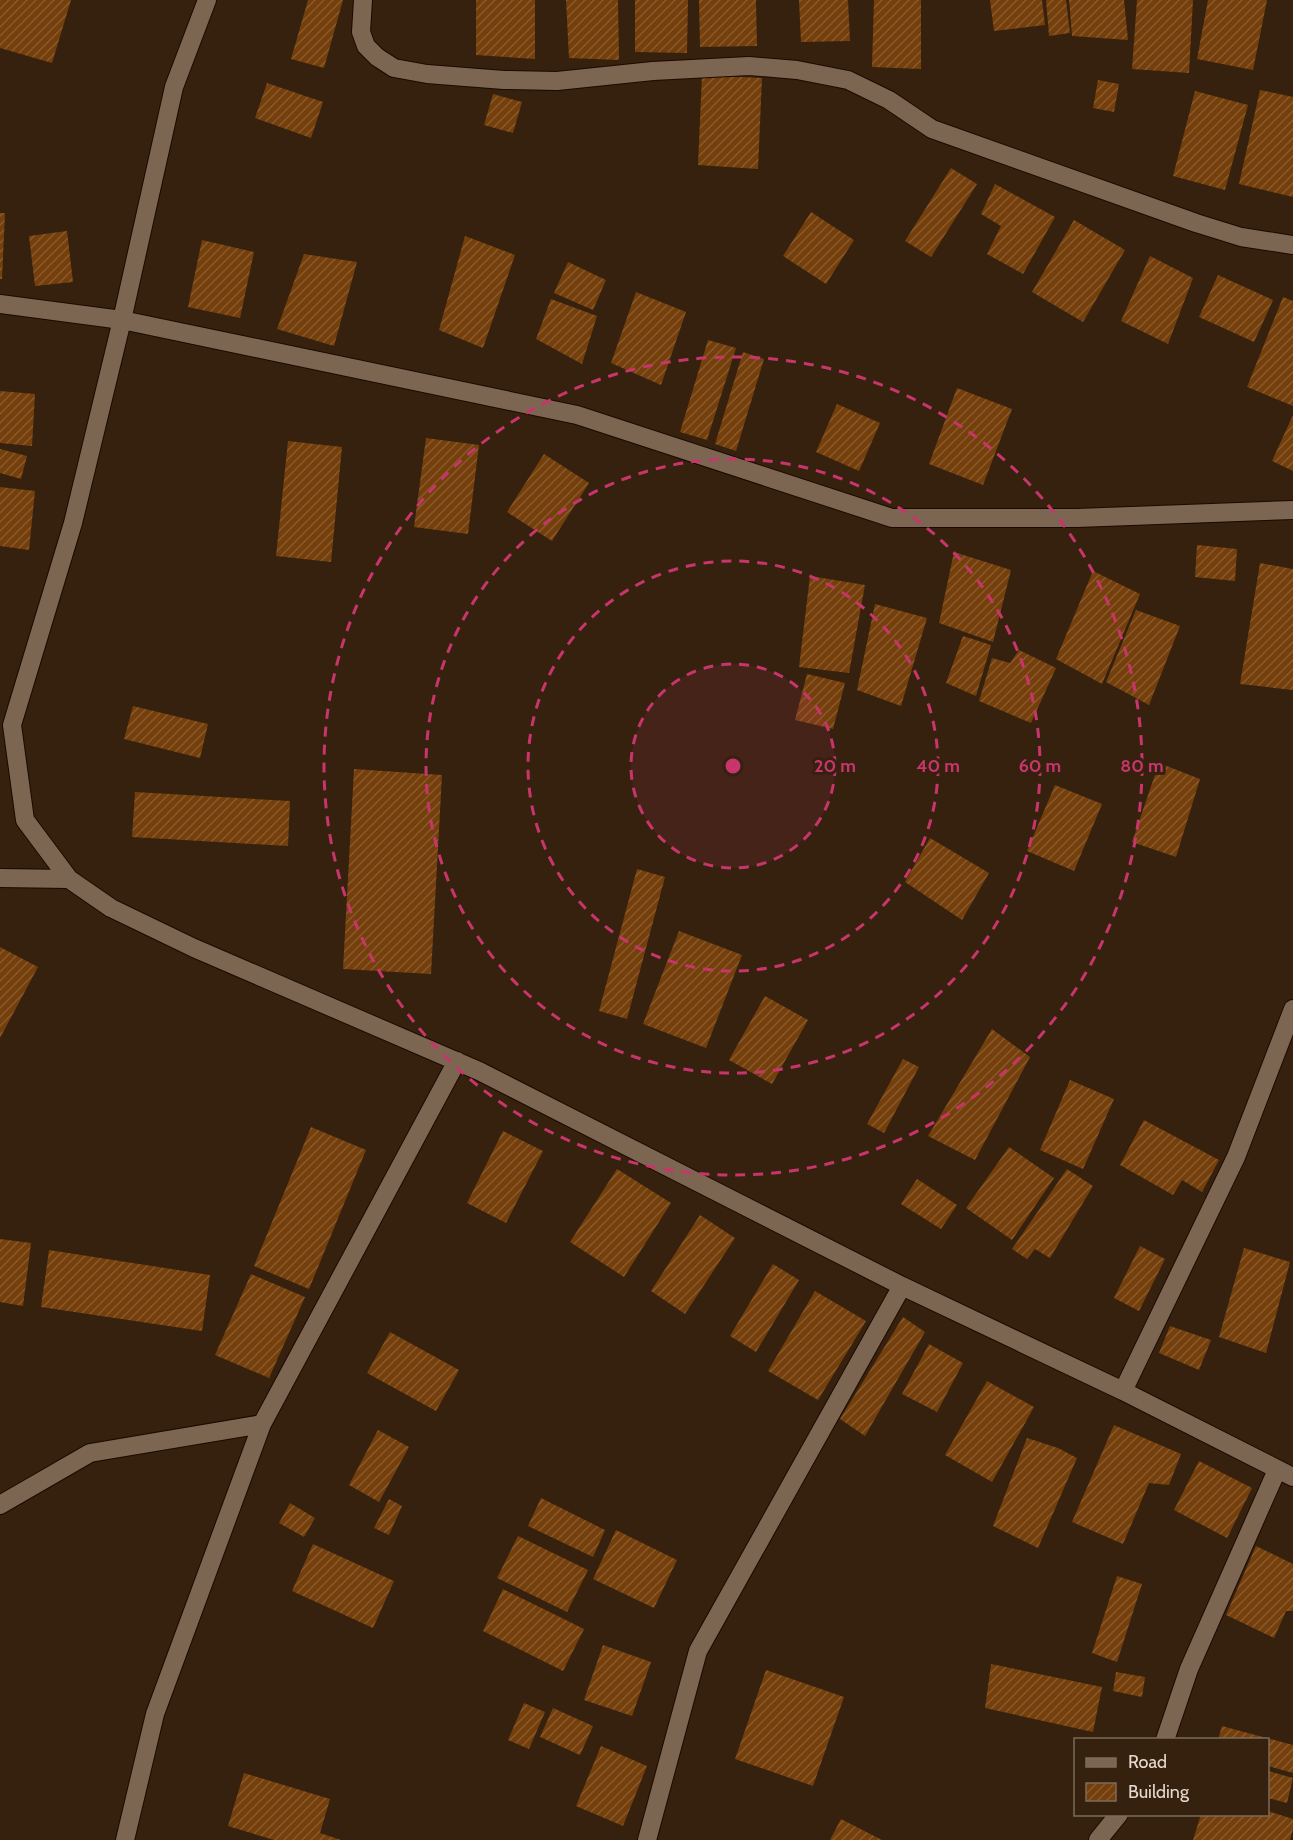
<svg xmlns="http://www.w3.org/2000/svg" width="1293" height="1840" viewBox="0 0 1293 1840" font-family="Cabin,sans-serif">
<defs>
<pattern id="building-hatch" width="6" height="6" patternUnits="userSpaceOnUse" patternTransform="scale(1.5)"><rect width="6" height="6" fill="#743f0b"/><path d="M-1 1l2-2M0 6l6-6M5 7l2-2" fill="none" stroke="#885a2d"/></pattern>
</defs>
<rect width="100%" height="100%" fill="#35210e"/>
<!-- building -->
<path fill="url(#building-hatch)" d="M0,0H71L52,63L0,48Z
M308,0H343L324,68L291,59Z
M476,0H535V59L476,55Z
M566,0H618L619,60L569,58Z
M635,0H688L687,53L635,52Z
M699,0H756L757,46L700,47Z
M799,0H848L850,41L801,42Z
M874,0H921V69L872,67Z
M990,0H1042L1045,25L994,31Z
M1046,0H1066L1070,33L1049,36Z
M1069,0H1124L1128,40L1072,36Z
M1137,0H1193L1189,73L1132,69Z
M1208,0H1267L1253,70L1197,59Z
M702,75L762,78L758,169L698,165Z
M1098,80L1119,84L1114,112L1093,108Z
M267,83L323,102L311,138L255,118Z
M1260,90L1293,97V197L1239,184Z
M1195,91L1248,105L1225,190L1173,176Z
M493,94L522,102L513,133L484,125Z
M951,168L977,184L931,257L905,241Z
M995,184L1055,217L1023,274L987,254L1001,226L981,214Z
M811,212L854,240L826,284L783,256Z
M0,213H5L2,279H0Z
M1074,220L1125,250L1083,322L1032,292Z
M67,231L73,282L35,286L29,236Z
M465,236L515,255L483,348L439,330Z
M202,240L254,252L240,318L188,307Z
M304,254L357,262L334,346L277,329Z
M1150,256L1193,278L1168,344L1121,321Z
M568,262L606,280L593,310L554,293Z
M1218,275L1273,300L1254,342L1199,317Z
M636,292L686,312L661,385L611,363Z
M1283,297L1293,301V406L1247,387Z
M551,299L597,316L582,364L536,339Z
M708,340L736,348L707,440L680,432Z
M743,352L764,359L736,451L715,444Z
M957,388L1012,409L983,485L929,464Z
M0,391L35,394L32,446L0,443Z
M837,404L880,423L859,471L816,452Z
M1293,415V471L1272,461Z
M426,438L479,445L468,534L414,527Z
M288,441L342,447L331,562L276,556Z
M0,449L27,456L21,479L0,473Z
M544,454L589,483L552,541L507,512Z
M0,487L35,491L29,550L0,546Z
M1197,545L1237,549L1235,581L1195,577Z
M954,552L1011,570L993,642L939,623Z
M1260,563L1293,569V690L1240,684Z
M1093,571L1140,594L1102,684L1056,659Z
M810,576L865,585L849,673L799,667Z
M875,604L927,618L901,706L857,690Z
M1136,610L1180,626L1149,705L1106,682Z
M963,636L991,645L976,696L946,683Z
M1019,650L1056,668L1031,723L979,701L992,658L1010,663Z
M807,674L845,683L833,729L795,720Z
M133,706L208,724L200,758L124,739Z
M1159,763L1200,779L1176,857L1132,842Z
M354,769L442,775L431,974L343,969Z
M1055,785L1102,804L1074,871L1027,851Z
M135,792L290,801L288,846L132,837Z
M930,838L989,873L962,920L905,882Z
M637,869L665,877L627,1019L599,1011Z
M679,931L742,955L706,1048L643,1024Z
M0,947L38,967L0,1038Z
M765,996L808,1020L772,1084L729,1060Z
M992,1029L1030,1057L975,1160L928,1136Z
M903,1059L919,1067L884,1133L867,1124Z
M1070,1080L1114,1099L1083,1169L1040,1150Z
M1144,1120L1219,1160L1202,1192L1182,1180L1173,1195L1120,1165Z
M311,1127L366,1150L309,1289L254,1266Z
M503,1131L543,1151L506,1223L467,1203Z
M1009,1147L1054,1178L1012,1240L966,1208Z
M617,1169L671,1203L624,1277L570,1242Z
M1067,1169L1093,1186L1050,1258L1035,1249L1027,1259L1012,1249Z
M917,1179L957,1205L941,1229L901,1204Z
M700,1215L735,1238L685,1314L651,1291Z
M0,1239L31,1243L23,1306L0,1302Z
M1140,1246L1165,1259L1139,1311L1114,1298Z
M1244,1248L1290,1262L1266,1353L1219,1337Z
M49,1250L210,1275L202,1331L41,1307Z
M773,1264L799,1280L756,1352L730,1336Z
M251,1274L305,1297L269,1378L215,1355Z
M815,1291L866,1321L818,1400L768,1371Z
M903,1317L925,1332L865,1436L840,1419Z
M1170,1326L1211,1340L1199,1370L1159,1353Z
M390,1332L459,1370L436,1411L367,1373Z
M929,1344L963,1363L937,1412L902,1394Z
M987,1381L1034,1407L992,1482L945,1455Z
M1114,1425L1181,1454L1169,1485L1149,1483L1123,1544L1072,1522Z
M378,1430L409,1447L379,1502L349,1485Z
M1027,1438L1058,1448L1077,1458L1038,1548L993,1526Z
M1199,1461L1252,1488L1227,1538L1174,1510Z
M541,1498L605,1530L593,1557L528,1526Z
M389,1499L402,1506L389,1535L374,1528Z
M290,1503L315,1518L304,1537L279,1523Z
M616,1530L677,1560L654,1608L593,1579Z
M518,1536L588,1570L567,1612L497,1578Z
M313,1544L394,1581L373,1628L292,1591Z
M1256,1546L1293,1564V1611H1286L1274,1638L1226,1615Z
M1117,1576L1142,1584L1117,1662L1092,1653Z
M503,1589L584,1629L563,1671L483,1631Z
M603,1645L651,1662L632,1716L584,1700Z
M991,1664L1102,1687L1093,1732L985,1708Z
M766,1670L844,1697L813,1786L735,1759Z
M1116,1672L1145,1677L1142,1697L1113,1691Z
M524,1703L545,1712L529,1749L508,1740Z
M553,1708L593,1726L580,1755L540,1737Z
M1222,1726L1293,1745V1773L1268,1766V1740H1218Z
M601,1746L647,1766L623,1826L576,1806Z
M1268,1771L1293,1778L1287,1803L1268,1798Z
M244,1773L330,1799L320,1833L341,1840H274L228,1826Z
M1268,1811L1293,1819V1829L1290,1840H1193L1201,1814H1268Z
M841,1819L882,1840H830Z"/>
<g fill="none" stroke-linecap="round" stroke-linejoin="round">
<!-- street casing -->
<g stroke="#1c0a00" stroke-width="20">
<path id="street" d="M207,0L174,87L122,320L73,523L12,725L25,820L69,879L111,908L194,948L479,1071L902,1286L1123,1391L1293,1477
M363,0L361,32L366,46L377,57L394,68L427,74L504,80L557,81L653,71L749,66L797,70L848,80L889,100L932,129L1196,223L1241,237L1293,245
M0,304L122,320L577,415L892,518H1077L1293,510
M0,878L69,879
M1123,1391L1236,1157L1293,1009
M0,1505L90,1453L262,1424
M1165,1740L1189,1669L1277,1470
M125,1840L155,1714L262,1424L457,1061
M647,1840L698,1651L902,1286
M1098,1840L1119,1814"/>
</g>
<!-- street -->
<use href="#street" stroke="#7d6651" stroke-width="18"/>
</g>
<!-- distance rings -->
<circle cx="733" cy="766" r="102" fill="#c8356c" fill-opacity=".12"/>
<g fill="none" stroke="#c8356c" stroke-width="3" stroke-dasharray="10 8">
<circle cx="733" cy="766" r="102"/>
<circle cx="733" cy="766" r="205"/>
<circle cx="733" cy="766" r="307"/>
<circle cx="733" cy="766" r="409"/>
</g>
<circle cx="733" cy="766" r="9" fill="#c8356c" stroke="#35210e" stroke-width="3"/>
<g font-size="18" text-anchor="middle" font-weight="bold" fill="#c8356c" stroke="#35210e" stroke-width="6" stroke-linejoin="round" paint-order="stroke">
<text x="835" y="772">20 m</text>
<text x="938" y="772">40 m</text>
<text x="1040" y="772">60 m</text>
<text x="1142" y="772">80 m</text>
</g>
<!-- legend -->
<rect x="1074" y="1738" width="195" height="78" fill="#35210e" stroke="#7c6b5b" stroke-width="1.5"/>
<rect x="1086" y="1758" width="30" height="9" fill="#7d6651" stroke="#7c6b5b" stroke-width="1.5"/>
<text x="1128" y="1768" font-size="18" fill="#e7d9ce">Road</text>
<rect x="1086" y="1783" width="30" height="18" fill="url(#building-hatch)" stroke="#7c6b5b" stroke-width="1.5"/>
<text x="1128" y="1798" font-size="18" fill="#e7d9ce">Building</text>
</svg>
